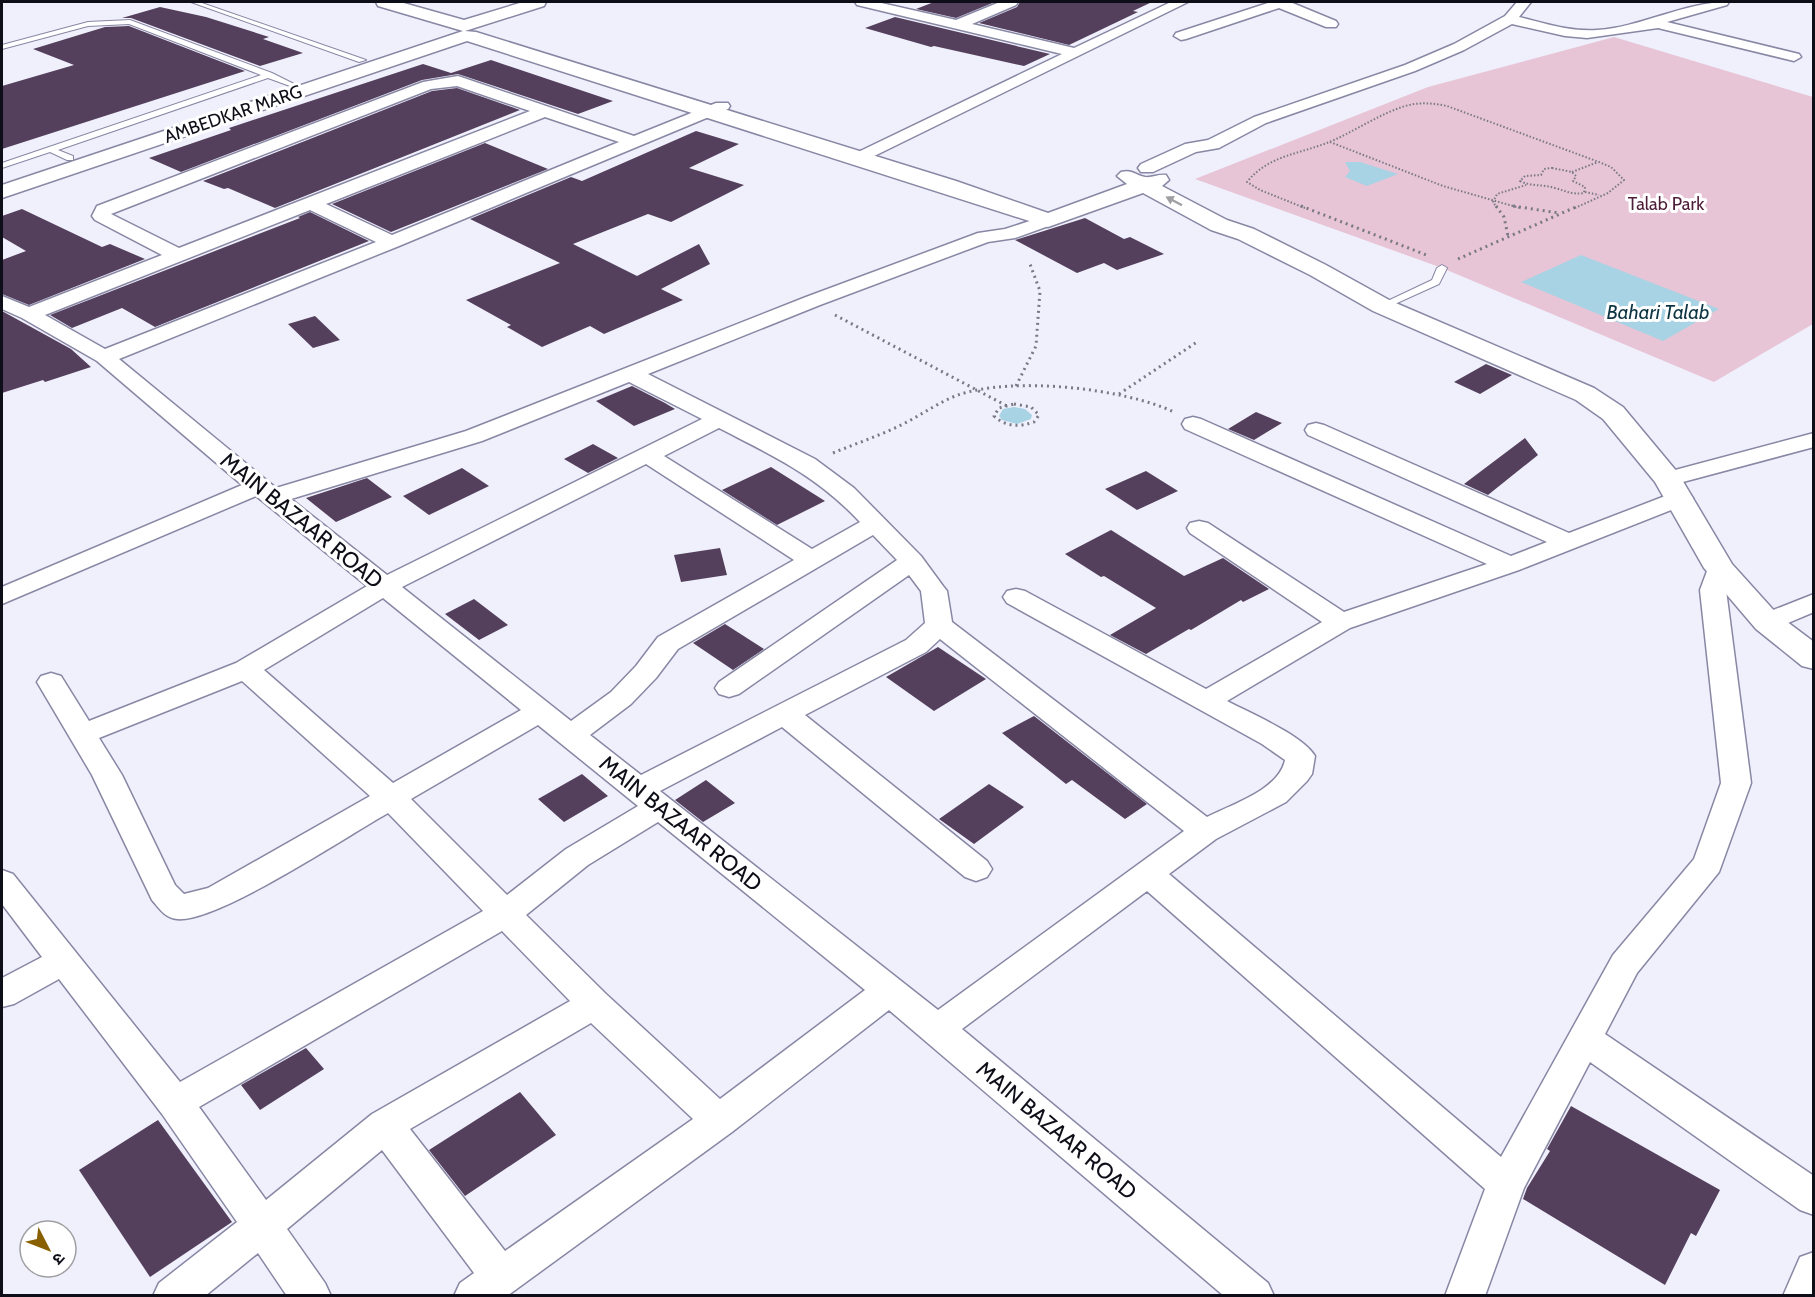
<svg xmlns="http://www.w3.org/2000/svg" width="1815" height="1297" viewBox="0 0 1815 1297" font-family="Cabin,'Noto Sans Devanagari',sans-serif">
<rect width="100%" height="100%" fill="#f0f0fd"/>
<!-- green -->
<path fill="#e7c5d6" d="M1614,37L1813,97V324L1714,382L1442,268L1195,179L1428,87Z"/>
<!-- water -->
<path fill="#a7d3e4" d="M1345,162H1360L1398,174L1367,186L1345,177L1350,171Z
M1581,255L1719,309L1663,341L1521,282Z
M1014,407L1025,409L1032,415L1031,419L1017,424L1002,420L999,416L1003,409Z"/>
<!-- building -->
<path fill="#54405c" d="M934,2H995L956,18L916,9Z
M1020,2H1152L1133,11L1138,12L1069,45L979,23L1017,7Z
M160,7L206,17L269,37L263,39L303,53L260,66L131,18H122Z
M895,17L1050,54L1024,66L934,46L931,47L865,28Z
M129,26L245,71L2,149V86L74,65L33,49L105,27Z
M491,60L613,101L578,114L458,74L422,80L181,172L149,158L231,130L229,128L423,64L451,73Z
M457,88L520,110L275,208L228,188L224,189L203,181L432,91Z
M696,131L739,144L689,168L744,185L671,222L648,214L573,244L637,276L699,244L710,264L661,289L683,300L604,334L590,326L542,347L507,327L511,325L466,300L560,263L470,219L571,177L582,181Z
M485,143L548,169L391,232L332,204Z
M22,209L102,247L110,244L145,259L29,305L2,294V260L26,251L2,237V216Z
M310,212L369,241L155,327L122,308L72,328L50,315L300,218L298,217Z
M1085,218L1124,239L1130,237L1164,254L1117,270L1104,263L1077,273L1015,240Z
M2,311L71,349L91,367L45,382L43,380L2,393Z
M315,316L340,340L313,348L288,324Z
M1486,364L1512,375L1480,394L1454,382Z
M632,386L665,403L675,409L634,426L596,401Z
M1256,412L1282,423L1254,440L1228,429Z
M1525,438L1538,455L1488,495L1464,484Z
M593,444L618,458L588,473L564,459Z
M771,467L825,501L777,525L722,490Z
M462,468L489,486L429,515L403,496Z
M1146,471L1178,491L1137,510L1105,489Z
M367,478L392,497L336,522L306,498Z
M1111,530L1184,576L1223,558L1269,589L1243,602L1241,600L1191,630L1189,629L1146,654L1110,635L1156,608L1104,576L1101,577L1065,554Z
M720,548L727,575L681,582L674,555Z
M474,599L508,625L479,640L445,614Z
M725,624L764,649L733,670L693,643Z
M938,647L986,679L934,711L886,677Z
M1034,716L1147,804L1125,819L1072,780L1066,784L1002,733Z
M582,774L608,796L564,822L538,799Z
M706,780L735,803L703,822L675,800Z
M989,784L1024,807L974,844L939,819Z
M306,1048L324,1069L260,1110L241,1085Z
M520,1092L556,1135L465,1196L429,1150Z
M1571,1106L1720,1190L1696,1236L1691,1233L1665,1285L1523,1199L1527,1188L1550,1151L1547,1149Z
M158,1120L232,1222L150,1277L79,1170Z"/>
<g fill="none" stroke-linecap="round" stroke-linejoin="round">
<!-- lane casing -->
<g stroke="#8887a4" stroke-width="2">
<path id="lane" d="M191,2H199L366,60L359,62Z
M130,20L272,73L294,84L290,86L268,78L58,150L73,156V160H67L50,152L2,168V163L261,75L129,24L88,26L2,49V45L88,22Z
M1442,265L1447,268L1439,284L1386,308H1378L1377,306L1432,280L1437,268Z"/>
</g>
<!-- street casing -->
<g stroke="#8887a4" stroke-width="3">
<path id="street" d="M855,2H877L956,20L1000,2H1018L1016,5L972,24L1074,48L1171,2H1188L860,163L854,162L852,158L854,154L1062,54L857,5Z
M1271,2H1290L1336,21L1338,24L1336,27H1326L1279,8L1186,39L1181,40L1174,36L1176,33Z
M1517,2H1531L1519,17C1544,23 1571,32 1597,30C1643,27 1683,2 1729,2L1727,5L1667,22L1799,54L1801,57L1794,61L1658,28L1587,38L1565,36L1512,24L1464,50L1415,71L1266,123L1219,148L1196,152L1153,172H1141L1138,168L1141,164L1185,144L1208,140L1254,117L1405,65L1454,44L1505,16Z
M458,76L634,136L716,103H728L730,106L728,109L399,246L119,359L276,488L466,431L806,297L978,233L1005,229L1048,215L1054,216L1057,220L1054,224L1015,238L988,242L820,305L648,374L815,459L854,488L921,556L943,586L947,591L952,622L1207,817C1232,804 1279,790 1285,760L1262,744L1007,603L1003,597L1007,591L1016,589L1025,591L1206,689L1322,622L1190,533L1187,528L1190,523L1199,521L1208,523L1344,612L1487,564L1185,429L1182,424L1185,419L1193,417L1201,419L1511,556L1547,542L1308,435L1305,430L1308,425L1316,423L1324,425L1569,533L1673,493L1681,491L1689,493L1693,498L1689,503L1519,570L1350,628L1227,701C1250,713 1302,735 1315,756L1312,774L1307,781L1286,802L1216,839L1169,874L1501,1157L1613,955L1694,859L1721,783L1700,590L1710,563L1719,560L1728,563L1732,568L1726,590L1751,783L1719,872L1637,973L1605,1034L1814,1176V1215L1800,1210L1590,1062L1524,1188L1485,1296H1445L1485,1189L1147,891L962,1029L1268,1283L1274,1296H1224L889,1010L732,1132L507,1296H454L460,1283L474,1273L382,1150L287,1229L325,1283L331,1296H287L258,1253L205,1296H153L159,1283L237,1222L162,1114L59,979L14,1004L2,1007V978L42,957L2,904V870L13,874L180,1082L483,911L388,813C347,836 217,923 177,919C165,918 159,908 152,900L92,775L37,682L41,676L51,673L61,676L89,721L236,663L367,586L256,496L2,604V587L242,485L97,361L22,318L2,309V296L29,307L162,255L95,220L92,216L97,206L423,82ZM457,86L530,111L179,248L111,214L431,89ZM545,117L619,142L392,235L326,204ZM310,210L376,242L105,349L45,315ZM629,382L702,419L387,575L291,499L482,441ZM719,428C775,457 816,475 860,522L812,549L664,456ZM646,464L794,560L658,637L636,666L611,692L571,721L402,587ZM873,535L897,560L719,682L715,688L719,694L729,697L739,694L909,575L921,591L925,623L906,640L641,775L590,735L631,704L656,678L678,649ZM383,598L521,710L393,783L264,670ZM940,639L1184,831L938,1010L660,791L782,727L965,877L976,881L987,877L992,869L987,861L805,715L926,652ZM242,681L370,796L208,888L184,894L175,885L122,775L99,738ZM538,725L638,806L566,849L507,895L411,799ZM658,822L865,990L720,1099L606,994L526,915L588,865ZM502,931L570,1001L372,1114L266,1200L199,1107ZM591,1023L693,1119L505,1251L410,1129Z
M1814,433V447L1668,486L1660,484L1656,479L1660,474Z
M1814,594V612L1776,628L1767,630L1758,628L1754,622L1758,616Z
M1814,1252V1296H1783L1800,1257Z"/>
</g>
<!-- secondary casing -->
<g stroke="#8887a4" stroke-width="3">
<path id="secondary" d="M376,2H400L464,20L523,2H546L544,6L465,31L476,32L956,181L1048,213L1127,184L1117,176L1121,172C1132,169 1135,175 1145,177C1152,178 1158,174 1166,175L1169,180L1162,186L1227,220L1254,229L1326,265L1391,301L1594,388L1623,407L1678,473L1732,564L1778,615L1814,642V669L1802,666L1756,629L1704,568L1655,482L1603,419L1576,400L1373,311L1310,275L1238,239L1211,230L1143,193L1048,227L467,41L2,198V185L463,31L378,6Z"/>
</g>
<!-- path-far1 -->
<path stroke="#797984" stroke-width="2" stroke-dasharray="1.5 2" stroke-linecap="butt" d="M1330,142L1443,186L1520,208
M1552,168L1572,172L1576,176L1573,181L1585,187L1584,193C1572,195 1566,191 1555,188C1543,184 1532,187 1520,181L1525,176L1541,175L1544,169Z
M1572,172L1598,162
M1585,192L1599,195
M1305,208L1260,190L1247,182C1269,154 1303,154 1334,140C1358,129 1380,114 1405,106C1419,102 1433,103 1447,106L1599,162L1611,167L1624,180L1608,193L1575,208
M1497,208L1493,202L1497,194L1526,185"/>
<!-- path -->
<path stroke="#797984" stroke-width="3" stroke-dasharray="2 4" stroke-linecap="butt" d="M1301,206L1429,256
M1496,206L1504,217L1508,236
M1513,206L1559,213
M1458,259L1578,206
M835,315L1007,406
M1016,386L1036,346L1040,291L1030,264
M1119,394L1197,342
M1014,404L1031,407L1039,415L1034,422C1019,427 1006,427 994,416L999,408Z
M833,453C857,443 882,435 905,423C923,414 939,402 958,395C1012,376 1123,388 1174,412"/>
<!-- lane -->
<use href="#lane" fill="#fff" fill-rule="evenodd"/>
<!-- street -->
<use href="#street" fill="#fff" fill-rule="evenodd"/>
<!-- secondary -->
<use href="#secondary" fill="#fff" fill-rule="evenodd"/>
</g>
<!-- one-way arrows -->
<defs><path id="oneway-solid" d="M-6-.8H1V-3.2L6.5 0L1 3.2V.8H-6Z" transform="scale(1.5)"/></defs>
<use fill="#9f9fa3" href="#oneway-solid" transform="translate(1174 201) rotate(-152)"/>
<g text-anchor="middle" stroke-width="6" stroke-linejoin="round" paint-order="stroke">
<!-- far-street labels -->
<g font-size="18" fill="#0e0e18" stroke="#fff">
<text transform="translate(233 114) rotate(-19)" y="6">AMBEDKAR MARG</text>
</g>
<!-- far-park labels -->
<g font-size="18" fill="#4e1d39" stroke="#fff">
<text x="1666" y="210">Talab Park</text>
</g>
<!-- far-water labels -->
<g font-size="20" font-style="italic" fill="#0c3442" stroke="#fff">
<text x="1658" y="319">Bahari Talab</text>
</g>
<!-- street labels -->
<g font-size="22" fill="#0e0e18" stroke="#fff">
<text transform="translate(302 520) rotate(39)" y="8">MAIN BAZAAR ROAD</text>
<text transform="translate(681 823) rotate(39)" y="8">MAIN BAZAAR ROAD</text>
<text transform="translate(1057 1130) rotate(40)" y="8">MAIN BAZAAR ROAD</text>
</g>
</g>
<!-- border -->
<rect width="1815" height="1297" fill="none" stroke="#0e0e18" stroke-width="6"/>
<!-- north arrow -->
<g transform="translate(48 1249) rotate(132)"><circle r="28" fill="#ffffff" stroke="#9f9fa3" stroke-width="1.5"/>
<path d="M0-4.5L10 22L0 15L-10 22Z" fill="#896000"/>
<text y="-9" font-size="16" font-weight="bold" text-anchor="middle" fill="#0e0e18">उ</text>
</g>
</svg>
